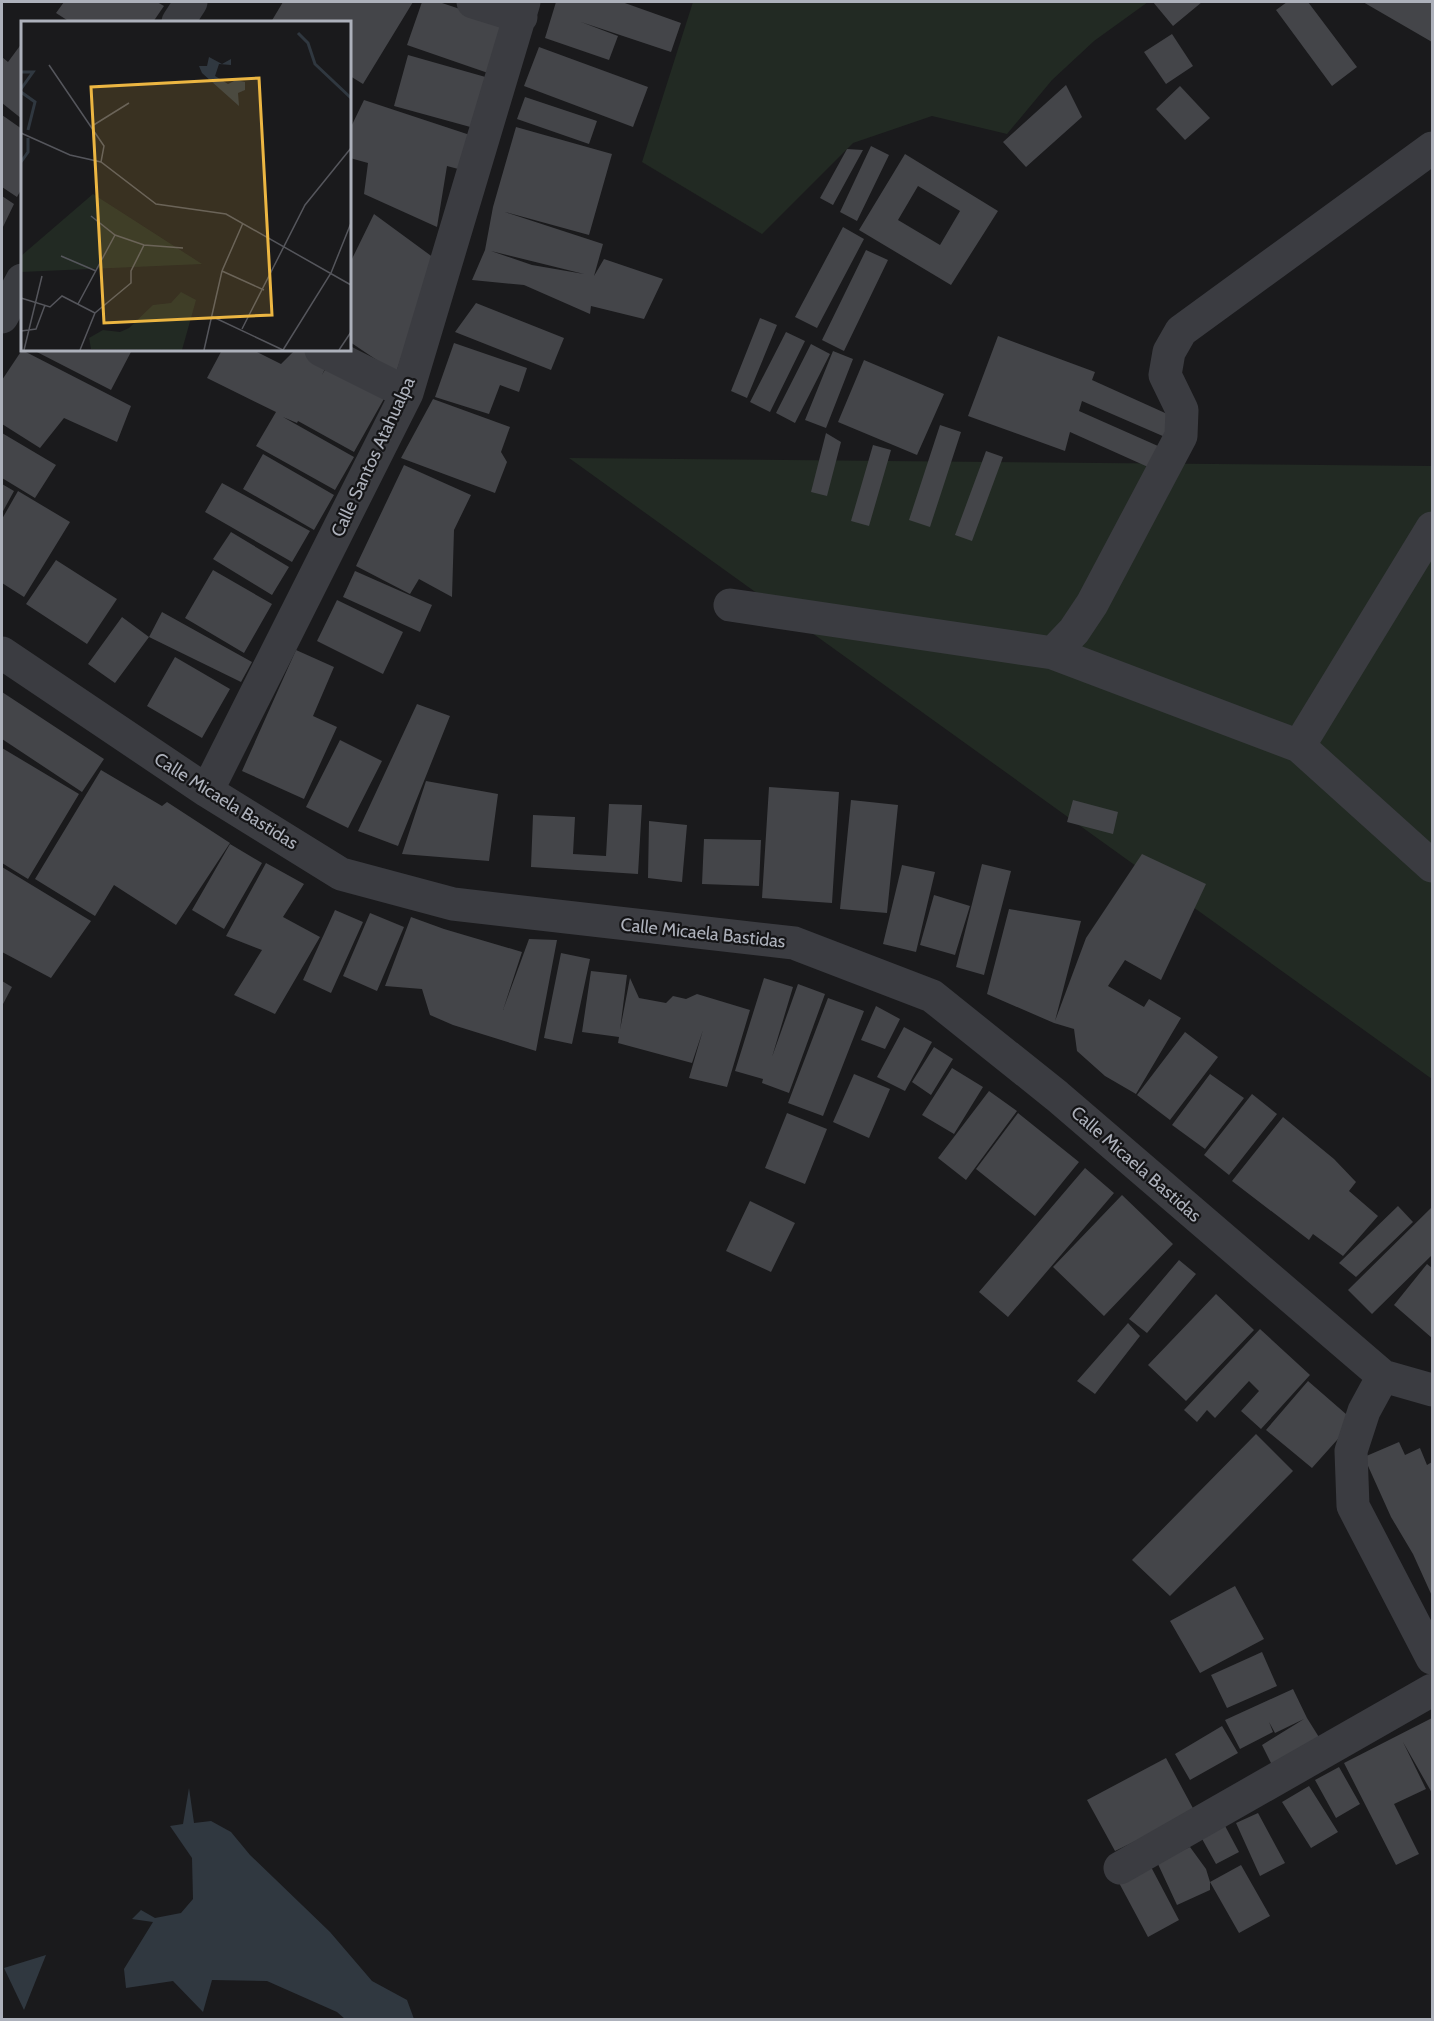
<svg xmlns="http://www.w3.org/2000/svg" width="1434" height="2021" viewBox="0 0 1434 2021" font-family="Cabin,sans-serif">
<rect width="100%" height="100%" fill="#1a1a1c"/>
<!-- green -->
<path fill="#222a23" d="M693,2H1148L1094,41L1052,80L1007,134L932,116L853,143L762,234L642,162Z
M569,458L1432,466V1079Z"/>
<!-- water -->
<path fill="#303840" d="M189,1788L194,1823L211,1821L231,1832L250,1855L330,1932L372,1981L407,2000L414,2019H345L337,2012L267,1981L212,1980L203,2012L173,1981L126,1988L124,1969L153,1922L132,1919L141,1910L155,1918L181,1913L193,1899L192,1858L170,1826L183,1824Z
M46,1955L24,2010L4,1968Z"/>
<!-- building -->
<path fill="#444549" fill-rule="evenodd" d="M64,2H157L164,6L153,22H70L56,13Z
M283,2H413L363,84L350,76V22H271Z
M422,2H439L505,24L488,73L407,45Z
M556,2H622L681,23L671,52L581,22L618,36L609,60L545,38Z
M1153,2H1202L1173,26Z
M1287,2H1308L1357,67L1332,86L1276,10Z
M1363,2H1432V42Z
M1172,34L1193,66L1166,84L1144,52Z
M22,43V119L2,103V57L8,62Z
M539,47L648,87L633,127L524,86Z
M408,55L489,78L474,128L394,106Z
M1066,85L1082,117L1026,167L1003,142Z
M1180,86L1210,118L1185,140L1156,109Z
M525,97L597,121L589,144L517,119Z
M364,100L473,136L462,170L447,166L437,227L364,194L368,163L350,158V129Z
M2,115L22,129V188L17,197L2,187Z
M516,127L612,154L589,235L505,212L603,244L594,276L604,259L663,279L644,319L591,306L590,314L524,285L472,280L485,250L493,207ZM491,251L584,274L532,265Z
M871,146L889,155L857,221L840,212Z
M847,149L863,150L833,205L820,198Z
M905,154L998,211L951,285L859,230ZM918,186L960,211L940,245L898,220Z
M2,196L14,204L2,229Z
M374,214L434,258L396,373L350,342V263Z
M843,227L864,239L817,328L795,317Z
M866,250L888,260L844,351L822,340Z
M476,303L564,338L551,370L455,332Z
M760,318L777,325L747,398L731,391Z
M786,332L805,341L770,412L750,402Z
M998,336L1095,372L1092,380L1174,417L1165,437L1082,401L1079,411L1158,446L1148,467L1070,432L1065,451L968,416Z
M454,343L527,368L519,392L500,385L489,414L435,397Z
M811,344L830,354L795,423L776,413Z
M22,350L131,406L117,442L64,418L40,448L2,424V380Z
M33,350H132L111,390Z
M222,350H253L281,364L295,350H302L328,362L322,375L327,366L385,397L354,452L298,421L297,423L283,417L354,457L335,490L256,446L276,412L207,378Z
M833,351L853,359L826,428L805,420Z
M864,360L944,394L917,455L838,422Z
M433,399L510,427L501,452L507,462L495,493L401,458Z
M940,425L961,432L930,527L909,520Z
M2,433L56,465L35,498L2,478Z
M826,433L841,442L827,496L811,492Z
M873,445L891,450L869,526L851,521Z
M986,451L1003,457L972,541L955,535Z
M263,454L334,495L314,530L243,489Z
M404,465L471,495L454,530L452,597L419,579L410,594L356,566Z
M222,483L310,531L292,562L205,512Z
M2,484L14,491L2,513Z
M18,491L70,522L24,597L2,583V519Z
M231,532L289,567L272,595L213,559Z
M56,560L117,599L87,644L26,604Z
M213,570L272,604L244,653L185,618Z
M355,571L432,605L420,632L343,597Z
M337,600L403,632L383,674L317,641Z
M162,612L252,662L241,682L149,637Z
M122,617L149,637L115,683L88,664Z
M296,650L334,667L313,716L337,727L304,799L242,771Z
M175,657L230,689L202,738L147,706Z
M2,692L104,759L82,792L2,739Z
M417,704L450,716L398,846L358,831Z
M340,740L382,761L348,828L306,807Z
M2,748L79,794L28,879L2,863Z
M101,770L162,806L167,802L230,843L176,925L114,885L95,916L35,879Z
M426,781L498,794L489,861L402,854Z
M769,787L839,792L832,903L762,898Z
M851,800L898,805L887,913L840,909Z
M1073,800L1118,812L1113,834L1067,822Z
M609,804L642,805L638,874L531,867L533,815L575,817L573,854L606,856Z
M649,821L687,825L682,882L648,878Z
M704,839L761,840L759,886L702,884Z
M230,844L262,863L224,929L192,910Z
M1142,854L1206,884L1161,980L1125,960L1108,986L1144,1007L1149,999L1181,1018L1136,1094L1105,1076L1077,1051L1074,1029L1054,1023L987,994L1009,909L1081,921L1055,1021L1086,938Z
M266,863L304,884L283,917L320,937L275,1014L234,995L262,950L226,936Z
M982,864L1011,871L984,975L956,967Z
M902,865L935,872L916,952L883,944Z
M2,867L91,921L51,978L2,952Z
M934,895L970,906L955,955L920,945Z
M335,910L363,922L331,993L303,980Z
M370,913L404,927L377,991L343,976Z
M411,917L444,929L522,952L503,1010L529,939L557,940L536,1051L453,1025L430,1015L422,989L385,986Z
M561,953L590,959L572,1044L544,1038Z
M591,971L627,975L620,1030L630,978L639,998L666,1003L673,996L686,999L697,994L750,1010L727,1087L689,1078L703,1030L692,1063L618,1043L619,1037L582,1032Z
M764,978L793,987L772,1057L798,984L825,994L789,1093L762,1083L763,1079L735,1071Z
M2,981L12,987L2,1006Z
M828,998L864,1011L823,1116L788,1103Z
M876,1006L900,1019L885,1049L861,1040Z
M904,1027L932,1042L905,1091L877,1077Z
M1185,1032L1218,1057L1170,1120L1137,1095Z
M934,1047L953,1059L931,1095L912,1082Z
M952,1068L983,1087L954,1134L922,1115Z
M854,1074L890,1089L869,1138L833,1122Z
M1210,1074L1244,1098L1205,1149L1172,1125Z
M989,1091L1017,1111L966,1180L938,1158Z
M1252,1094L1277,1114L1229,1175L1204,1155Z
M787,1113L827,1129L805,1184L765,1168Z
M1018,1113L1079,1162L1035,1216L976,1169Z
M1283,1117L1334,1159L1356,1182L1349,1191L1378,1216L1343,1256L1313,1234L1309,1240L1232,1181Z
M1085,1168L1114,1193L1008,1317L979,1292Z
M1122,1195L1173,1244L1104,1316L1053,1267Z
M750,1201L795,1223L771,1272L726,1251Z
M1398,1206L1413,1222L1356,1277L1339,1263Z
M1432,1207V1255L1372,1314L1348,1290Z
M1179,1260L1196,1274L1147,1333L1129,1319Z
M1427,1264L1432,1268V1338L1394,1305Z
M1216,1294L1254,1330L1186,1401L1148,1365Z
M1128,1323L1140,1336L1095,1394L1077,1381Z
M1260,1329L1310,1375L1261,1429L1241,1411L1259,1391L1249,1381L1215,1418L1207,1410L1197,1422L1184,1410Z
M1308,1381L1354,1421L1312,1468L1266,1430Z
M1256,1434L1293,1471L1170,1596L1132,1560Z
M1399,1442L1405,1455L1420,1448L1427,1465L1432,1462V1596L1413,1554L1391,1517L1364,1457Z
M1235,1586L1264,1639L1200,1673L1170,1621Z
M1262,1652L1277,1686L1227,1708L1211,1675Z
M1293,1689L1307,1718L1327,1750L1277,1775L1262,1745L1304,1719L1275,1733L1269,1722L1273,1732L1240,1749L1225,1720Z
M1432,1718V1793L1403,1742L1426,1789L1394,1804L1419,1854L1396,1865L1344,1763Z
M1222,1726L1238,1753L1190,1780L1175,1754Z
M1166,1758L1195,1812L1115,1851L1087,1800Z
M1339,1767L1360,1804L1336,1818L1315,1780Z
M1309,1786L1338,1832L1311,1848L1282,1802Z
M1258,1813L1285,1863L1260,1876L1236,1823Z
M1224,1824L1239,1852L1216,1864L1201,1837Z
M1190,1847L1206,1869L1210,1882L1241,1865L1270,1916L1239,1933L1210,1882V1890L1177,1905L1157,1862Z
M1150,1865L1179,1920L1148,1937L1118,1881Z"/>
<g fill="none" stroke-linecap="round" stroke-linejoin="round">
<!-- minor -->
<path stroke="#3b3c41" stroke-width="33" d="M473,2L521,17
M178,22L191,2
M2,317L22,280
M321,350L407,393
M730,605L1053,653L1299,746L1432,866
M2,653L207,791L341,874L453,904L794,943L932,996L1057,1096L1383,1376L1432,1390
M1053,653L1074,631L1092,604L1181,436L1182,410L1165,375L1169,352L1181,331L1432,148
M1299,746L1432,528
M207,791L407,393L524,2
M1383,1376L1364,1411L1351,1451L1353,1506L1432,1658
M1120,1868L1432,1690"/>
</g>
<g text-anchor="middle" stroke-width="4.5" stroke-linejoin="round" paint-order="stroke">
<!-- street labels -->
<g font-size="18" fill="#adb1bb" stroke="#151517">
<text transform="translate(373 457) rotate(-65)" y="6">Calle Santos Atahualpa</text>
<text transform="translate(226 801) rotate(32)" y="6">Calle Micaela Bastidas</text>
<text transform="translate(703 933) rotate(6)" y="6">Calle Micaela Bastidas</text>
<text transform="translate(1136 1164) rotate(41)" y="6">Calle Micaela Bastidas</text>
</g>
</g>
<!-- overview -->
<g transform="translate(21 21)">
<rect width="330" height="330" fill="#1a1a1c"/>
<path d="M72,173L181,243L0,251V235ZM160,271L175,279L161,329L70,328L68,317L82,309L99,311L108,307L132,284L150,282Z" fill="#222a23"/>
<path d="M188,36L201,43L210,38V44L198,43L194,55L207,63L215,59L224,61V69L217,72L218,85L181,52L178,45H186Z" fill="#303840"/>
<path fill="none" stroke="#303840" stroke-width="3" d="M277,12L287,22L294,43L330,77M0,51H12L0,68M0,71L14,81L7,109M0,141L7,131V117"/>
<path fill="none" stroke="#55565c" stroke-width="1.5" d="M28,44L83,125L80,141M71,105L108,82M0,112L49,134L80,141L135,183L205,193L330,264M70,195L94,214L123,224L162,227M40,235L75,250M201,250L243,269M0,277L29,286L41,275L74,292M57,283L94,214M190,295L262,329M221,308L284,184L330,127M0,310L15,308L24,284M3,329L21,255M59,329L74,292L110,262V250L123,224M183,329L201,250L222,202M262,329L310,252L330,202M318,329L330,311"/>
<path fill="#ecb642" fill-opacity="0.15" stroke="#ecb642" stroke-width="3" d="M238,57L251,294L83,302L70,66Z"/>
<rect width="330" height="330" fill="none" stroke="#adb1bb" stroke-width="3"/>
</g>
<!-- border -->
<rect width="1434" height="2021" fill="none" stroke="#adb1bb" stroke-width="6"/>
</svg>
